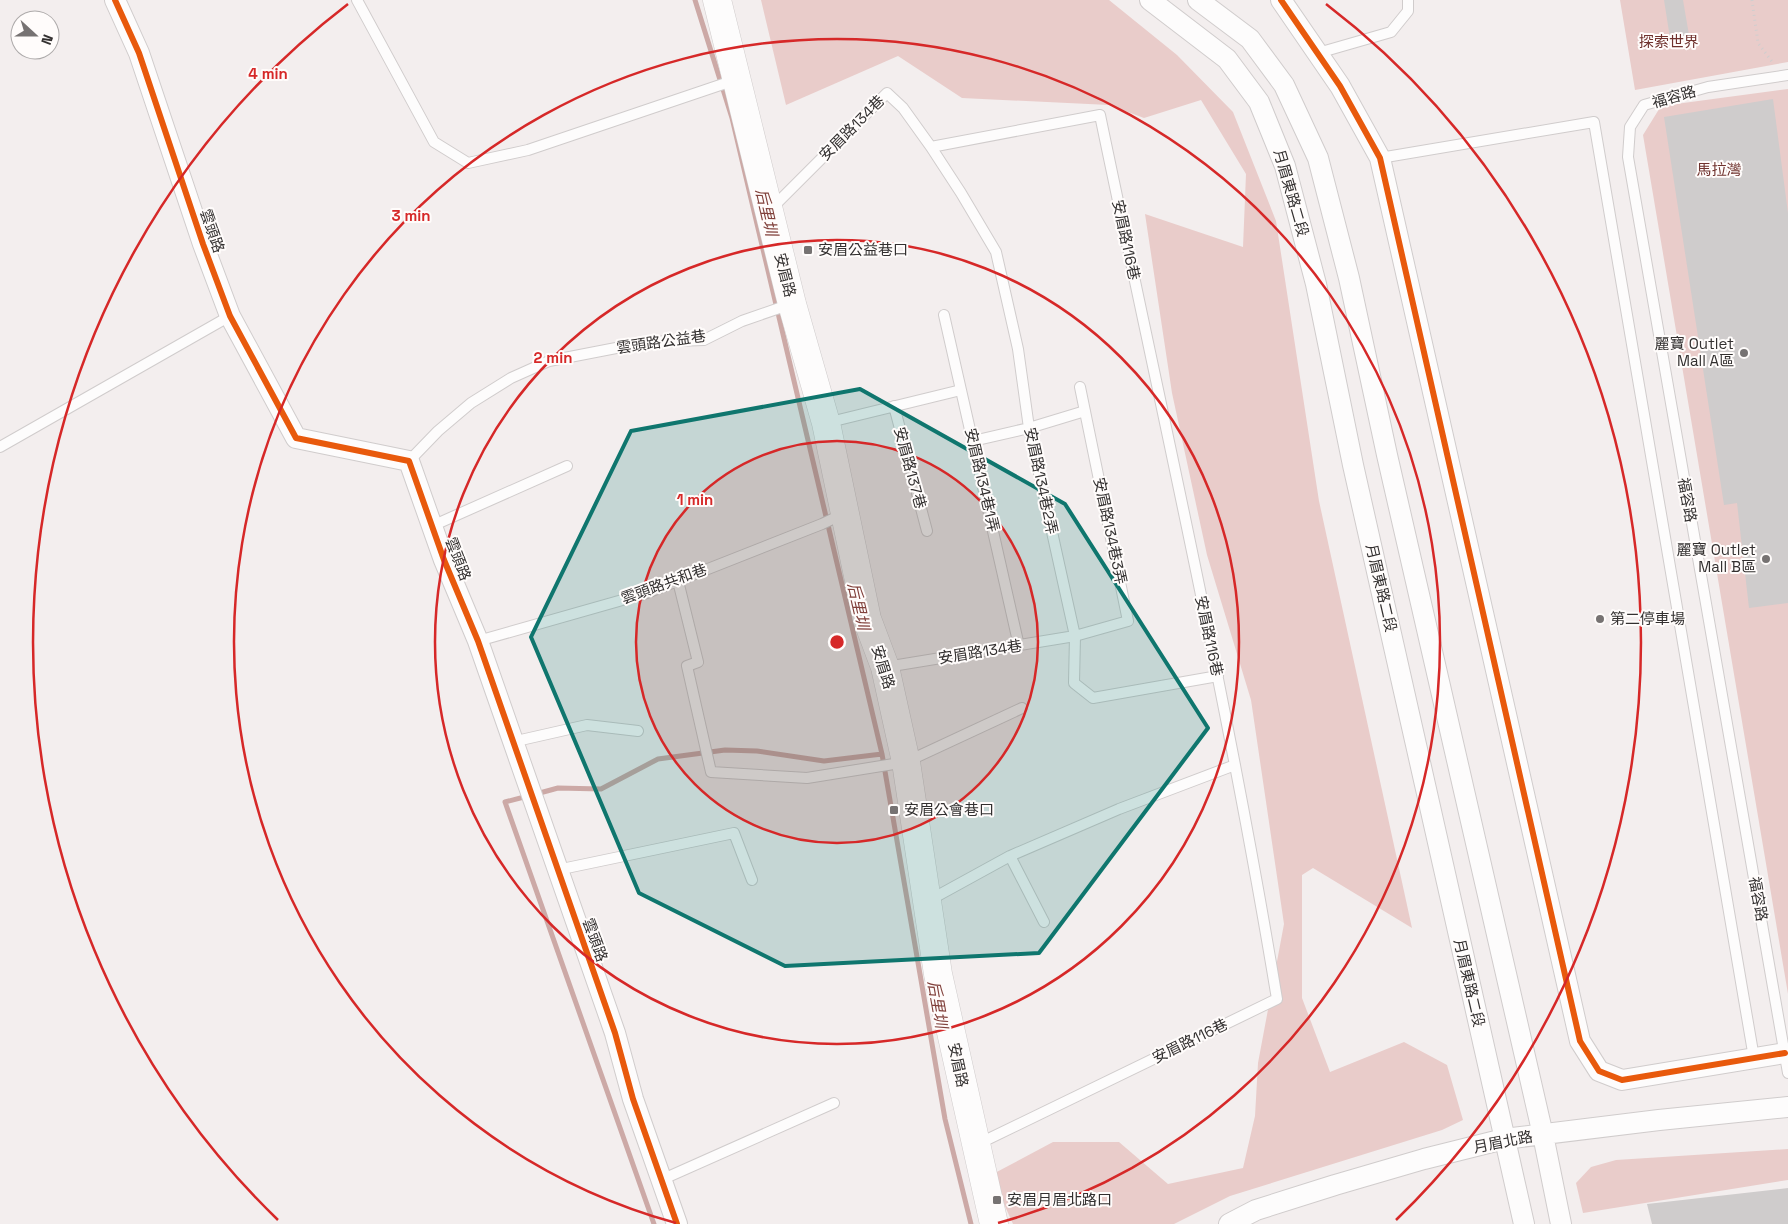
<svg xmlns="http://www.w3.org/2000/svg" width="1788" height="1224" viewBox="0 0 1788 1224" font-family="'Space Grotesk','Noto Sans TC',sans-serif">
<rect width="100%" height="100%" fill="#f3eeee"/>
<!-- green -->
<path fill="#e9ccca" d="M761,0H1109L1177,55L1233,112L1276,221L1319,501L1412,928L1313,868L1302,875V998L1330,1072L1404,1042L1447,1065L1463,1120L1442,1130L1230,1196L1174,1224H1013L991,1175L1053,1142H1119L1168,1184L1243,1168L1255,1116L1258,1063L1284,924L1251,700L1207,555L1172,393L1145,214L1243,247L1246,174L1201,100L1144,118L1109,105L962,98L898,56L786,105Z
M1620,0H1788V62L1635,90Z
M1788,89V994L1643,135L1661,106Z
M1788,1149V1180L1583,1213L1576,1183L1591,1167L1616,1160Z"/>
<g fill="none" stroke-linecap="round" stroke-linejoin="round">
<!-- stream -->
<path stroke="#cca9a6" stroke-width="5" d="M695,0L732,118L882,754L945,1119L971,1224
M536,794L558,788L601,789L658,759L725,750L757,751L824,761L882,754
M528,796L505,802L654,1224"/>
</g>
<!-- building -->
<path fill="#cfcccc" d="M1664,0H1683L1689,35L1670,38Z
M1773,99L1788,213V603L1749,608L1737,503L1724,505L1664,117Z
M1788,1188V1224H1652L1647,1204Z"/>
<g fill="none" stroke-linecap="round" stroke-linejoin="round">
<!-- lane casing -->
<g stroke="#d0cccc" stroke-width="12">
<path id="lane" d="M357,0L434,142L468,163L528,150L735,80
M1318,53L1391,32L1408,11V0
M1788,75L1708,87L1644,105L1630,127L1628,157L1788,1073
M931,147L1100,115C1161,409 1228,702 1277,999L978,1144
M1380,158L1594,122L1754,1058
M771,209L887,93L903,108L931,147L961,193L996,252L1018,349L1029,428L1075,636L1074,683L1093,698L1218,676
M944,315L1019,646
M894,406L927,531
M826,423L961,390
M973,441L1029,428L1085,411
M0,447L230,316
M409,461L438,431L471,403L511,378L549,361L647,342L704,340L742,321L791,304
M432,526L567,466
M678,581L698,662L687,666L711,772L807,778L906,762L1022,708
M478,641L647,593L822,524L845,513
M886,667L1075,636L1128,621L1080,387
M512,742L587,725L638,731
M1010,856L1044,922
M557,870L734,833L752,880
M928,901L1010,856L1119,809L1235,765
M661,1180L834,1103"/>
</g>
<!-- street casing -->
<g stroke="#d0cccc" stroke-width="22">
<path id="street" d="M115,0L139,53L203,244L230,316L296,438L409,461L444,560L478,641L615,1033L633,1099L677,1224
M1150,0L1227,59L1259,102L1285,166L1316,284L1353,465L1524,1224
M1198,0L1250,39L1284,85L1318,158L1349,278L1387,455L1543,1135L1561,1224
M1281,0L1340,86L1380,158L1580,1041L1599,1071L1622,1080L1785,1053
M1229,1224L1256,1210L1335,1185L1424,1159L1504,1139L1659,1120L1788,1107"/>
</g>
<!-- secondary casing -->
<g stroke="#d0cccc" stroke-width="29">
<path id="secondary" d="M717,0L792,304L826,423L867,619L885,667L906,762L938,974L994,1224"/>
</g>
<!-- path -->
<path stroke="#d0cece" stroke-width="3" stroke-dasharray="1 4" stroke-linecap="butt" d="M1752,0L1758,43L1773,63"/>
<!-- lane -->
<use href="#lane" stroke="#fdfcfc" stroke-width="10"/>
<!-- street -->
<use href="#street" stroke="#fdfcfc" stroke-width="20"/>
<!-- secondary -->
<use href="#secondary" stroke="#fdfcfc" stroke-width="28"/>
<!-- cycleway casing -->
<g stroke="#fffcfb" stroke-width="9">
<path id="cycleway" d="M115,0L139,53L203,244L230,316L296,438L409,461L444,560L478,641L615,1033L633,1099L677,1224
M1281,0L1340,86L1380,158L1580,1041L1599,1071L1622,1080L1785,1053"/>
</g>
<!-- cycleway -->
<use href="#cycleway" stroke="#e8590c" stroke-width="6"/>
</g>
<!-- marked area -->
<path fill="#0f766e" fill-opacity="0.2" stroke="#0f766e" stroke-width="4" stroke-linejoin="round" d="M860,389L1065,504L1208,728L1039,953L785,966L639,893L531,637L631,431Z"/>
<!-- distance rings -->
<circle cx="837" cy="642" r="201" fill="#d62828" fill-opacity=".12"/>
<g fill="none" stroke="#d62828" stroke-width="2.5">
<circle cx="837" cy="642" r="201"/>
<circle cx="837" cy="642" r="402"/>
<path d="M676 1223A603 603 0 1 1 998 1223"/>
<path d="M278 1220A804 804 0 0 1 348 4M1326 4A804 804 0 0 1 1396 1220"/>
</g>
<!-- markers -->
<g fill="#767272" stroke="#fffcfb" stroke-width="2">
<rect x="803" y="245" width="10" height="10" rx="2.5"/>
<circle cx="1744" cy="353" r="5"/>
<circle cx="1766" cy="559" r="5"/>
<circle cx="1600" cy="619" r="5"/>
<rect x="889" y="805" width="10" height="10" rx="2.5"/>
<rect x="992" y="1195" width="10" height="10" rx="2.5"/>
</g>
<g text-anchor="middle" stroke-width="4" stroke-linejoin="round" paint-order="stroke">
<!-- park labels -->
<g font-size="15" fill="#70322e" stroke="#fffcfb">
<text x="1669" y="47">探索世界</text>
<text x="1719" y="175">馬拉灣</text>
</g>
<!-- street labels -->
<g font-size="15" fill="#333030" stroke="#fffcfb">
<text transform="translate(1674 97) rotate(-16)" y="5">福容路</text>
<text transform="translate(852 128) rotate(-45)" y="5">安眉路134巷</text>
<text transform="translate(1291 193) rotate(74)" y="5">月眉東路二段</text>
<text transform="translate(212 231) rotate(71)" y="5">雲頭路</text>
<text transform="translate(1126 240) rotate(78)" y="5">安眉路116巷</text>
<text transform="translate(785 275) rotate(76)" y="5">安眉路</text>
<text transform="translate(661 342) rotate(-8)" y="5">雲頭路公益巷</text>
<text transform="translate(910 468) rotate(75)" y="5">安眉路137巷</text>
<text transform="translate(982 480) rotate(77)" y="5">安眉路134巷1弄</text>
<text transform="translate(1041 481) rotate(78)" y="5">安眉路134巷2弄</text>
<text transform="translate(1687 500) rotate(80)" y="5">福容路</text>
<text transform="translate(1110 531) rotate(78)" y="5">安眉路134巷3弄</text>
<text transform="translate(458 559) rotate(69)" y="5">雲頭路</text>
<text transform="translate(664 584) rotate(-20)" y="5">雲頭路共和巷</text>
<text transform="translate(1381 588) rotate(77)" y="5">月眉東路二段</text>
<text transform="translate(1209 636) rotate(78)" y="5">安眉路116巷</text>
<text transform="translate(980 652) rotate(-9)" y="5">安眉路134巷</text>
<text transform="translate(883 667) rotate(73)" y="5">安眉路</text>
<text transform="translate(1758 899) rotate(80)" y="5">福容路</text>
<text transform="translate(595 940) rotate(70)" y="5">雲頭路</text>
<text transform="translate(1469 983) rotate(77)" y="5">月眉東路二段</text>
<text transform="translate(1190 1041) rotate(-26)" y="5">安眉路116巷</text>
<text transform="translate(958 1065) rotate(78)" y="5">安眉路</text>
<text transform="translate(1503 1142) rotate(-11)" y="5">月眉北路</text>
</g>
<!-- poi labels -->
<g font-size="15" fill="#333030" stroke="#fffcfb" text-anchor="start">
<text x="818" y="255">安眉公益巷口</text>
<text x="1734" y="349" text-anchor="end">麗寶 Outlet<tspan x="1734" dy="17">Mall A區</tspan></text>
<text x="1756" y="555" text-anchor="end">麗寶 Outlet<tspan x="1756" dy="17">Mall B區</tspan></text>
<text x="1610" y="624">第二停車場</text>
<text x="904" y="815">安眉公會巷口</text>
<text x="1007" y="1205">安眉月眉北路口</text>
</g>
<!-- water labels -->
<g font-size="16" font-style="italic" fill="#81413c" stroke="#fffcfb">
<text transform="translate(767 212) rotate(77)" y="6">后里圳</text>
<text transform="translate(859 606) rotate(77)" y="6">后里圳</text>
<text transform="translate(938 1004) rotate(80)" y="6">后里圳</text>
</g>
</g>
<circle cx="837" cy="642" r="8" fill="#d62828" stroke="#fffcfb" stroke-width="2.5"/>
<g font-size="15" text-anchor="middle" font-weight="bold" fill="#d62828" stroke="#fffcfb" stroke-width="4" stroke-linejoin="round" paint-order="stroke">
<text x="268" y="79">4 min</text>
<text x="411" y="221">3 min</text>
<text x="553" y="363">2 min</text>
<text x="695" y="505">1 min</text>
</g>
<!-- north arrow -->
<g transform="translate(35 35) rotate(111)"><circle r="24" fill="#fffcfb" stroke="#adaaaa"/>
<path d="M0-4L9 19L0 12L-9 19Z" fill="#767272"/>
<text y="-8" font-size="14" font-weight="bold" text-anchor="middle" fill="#333030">N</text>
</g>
</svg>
